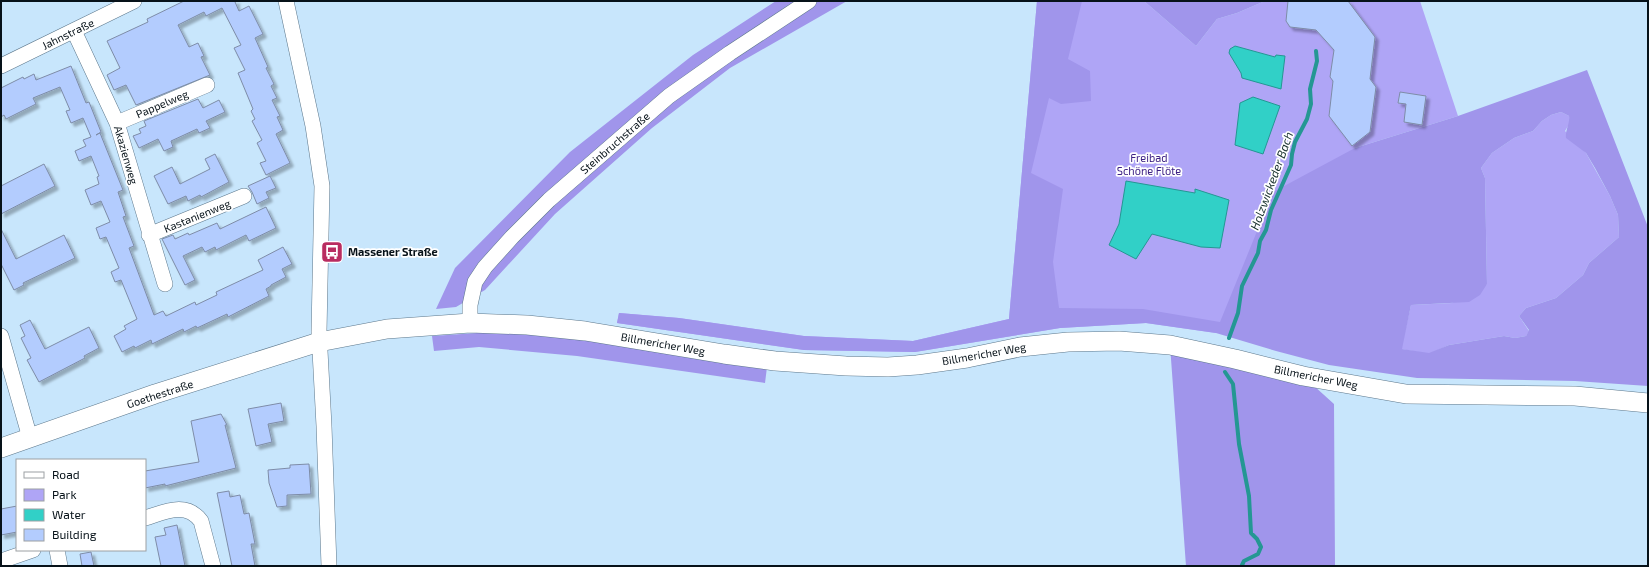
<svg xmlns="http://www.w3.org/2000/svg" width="1649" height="567" viewBox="0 0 1649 567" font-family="'Exo 2',sans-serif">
<defs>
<filter id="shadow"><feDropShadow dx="3.5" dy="3.5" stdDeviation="1" flood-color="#0004"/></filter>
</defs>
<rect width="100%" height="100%" fill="#c8e6fc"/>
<!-- green -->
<path fill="#afa5f6" d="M1037,1H1144L1196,46L1217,19L1237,13L1265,1H1420L1458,116L1355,148L1216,333L1146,323L1060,328L915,352L804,350L617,323L619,313L679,318L804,336L913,341L1009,319Z
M1561,112L1569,116L1570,123L1565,131L1586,153L1610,196L1618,215L1619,237L1589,263L1583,275L1556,298L1526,308L1519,316L1529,331L1526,336L1515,338L1504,336L1449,345L1429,354L1401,349L1411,305L1452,303L1487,284L1485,178L1481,168L1492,153L1514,138L1533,131L1542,121L1551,115Z"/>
<!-- forest -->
<path fill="#a095eb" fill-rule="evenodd" d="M776,1H847L730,68L652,128L555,214L485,290L456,307L436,309L455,268L570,152L693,55Z
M1037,1H1082L1068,59L1090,71L1091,101L1061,104L1049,98L1031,173L1063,189L1053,262L1059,308L1143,309L1220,322L1273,192L1355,148L1458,116L1587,70L1648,227V386L1575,381L1417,378L1329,365L1276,351L1216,333L1146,323L1060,328L915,352L804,350L617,323L619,313L679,318L804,336L913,341L1009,319ZM1561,112L1569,116C1570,124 1565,130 1566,138L1586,153L1595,168L1610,196L1618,215L1619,237L1589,263L1583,275L1556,298L1526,308L1519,316L1529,330L1526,336L1515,338L1504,336L1449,345L1429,353L1402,349L1411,305L1469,302L1480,295L1487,284L1485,178L1481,168L1492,153L1514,138L1533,131L1542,121L1551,115Z
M1144,1H1265L1237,13L1217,19L1196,46Z
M492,332L584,338L767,367L765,383L577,356L479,347L434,351L432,336Z
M1170,345L1303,376L1334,404L1335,566H1186Z"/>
<!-- water -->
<path fill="#31d0c7" stroke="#249793" d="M1235,46L1275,57L1276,55L1285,56L1281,89L1242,78L1241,73L1229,53L1230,49Z
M1253,97L1280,106L1263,154L1235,145L1240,103Z
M1126,181L1195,193V189L1229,200L1220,248L1201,247L1152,234L1136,259L1109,245L1119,224Z"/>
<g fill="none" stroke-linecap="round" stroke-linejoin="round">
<!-- stream -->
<path stroke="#249793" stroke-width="4" d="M1229,338L1238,313L1242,286L1258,253L1260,241L1266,230L1271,210L1291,165L1292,154L1295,142L1307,119L1311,104L1310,89L1317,61L1316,51
M1225,372L1233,384L1239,444L1249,496L1251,533L1257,539L1261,547L1258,554L1244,561L1242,565L1243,566"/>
</g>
<!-- building -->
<path fill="#b3ccfe" stroke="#7e8ca7" filter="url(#shadow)" d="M184,1H237L235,2L239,11L249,6L263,34L255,38L268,67L266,68L274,84L271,86L277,98L272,100L280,116L277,117L283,130L276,134L290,163L266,175L260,163L266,161L257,143L262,140L252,121L255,119L251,111L253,109L238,73L245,70L234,48L241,45L222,8L206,16L204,12L178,25L189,47L198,43L204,56L201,57L210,75L136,105L126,85L114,90L107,75L120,68L107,41L148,22L147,19Z
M1288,1H1348L1375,37L1370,79L1376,87L1370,132L1352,146L1329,116L1333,81L1330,77L1334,50L1316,30L1290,27L1286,21Z
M71,66L86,103L89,102L101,132L96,135L100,133L123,190L118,192L126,216L123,217L134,246L129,248L154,315L163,311L166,316L195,302L196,305L217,295L216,292L263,270L258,260L283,247L292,264L282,269L286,277L271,285V286L266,289L269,296L228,317L227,314L197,328L196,326L184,332L183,329L152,344L151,340L135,348L134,346L122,352L114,336L126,329L124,326L137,319L121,280L115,282L111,272L119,268L106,237L100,239L96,228L110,222L101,201L91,205L85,190L99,184L97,177L99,176L91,156L79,161L75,151L86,146L83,140L91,137L83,118L71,123L66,111L70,110L60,87L33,98L36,104L6,119L4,115L1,117V88L23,77L24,79L34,74L36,80Z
M1400,92L1426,96L1422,125L1404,122L1406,104L1398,103Z
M198,99L203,108L219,100L225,112L206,121L210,128L199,133L197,129L171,141L173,147L164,151L158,139L139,148L133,136L141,133L139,129L146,126L144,121Z
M215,154L229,182L201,197L200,195L188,201L186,196L168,204L154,176L172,167L180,184L210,169L205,159Z
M44,164L55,186L1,214V186Z
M270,176L276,188L266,192L269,198L257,204L252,192L248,186Z
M266,207L276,228L249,241L246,235L216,250L215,247L205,252L202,247L183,256L195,280L185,285L162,239L173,235L175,239L188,233L189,235L217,223L220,229Z
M1,229L16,259L64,235L75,258L23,283L24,285L14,290L1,264Z
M30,320L45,349L89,327L99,348L84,356L85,358L39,382L27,360L31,358L21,338L25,336L20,325Z
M281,403L284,421L268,424L272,442L256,446L248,409Z
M221,414L227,425H225L236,468L165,486V484L145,488V471L199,462L191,421Z
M309,464L311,494L287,495V506L277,507L269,483L268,470L290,468V465Z
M229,491L230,497L240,495L244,514L249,513L255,544H251L255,566H232L217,493Z
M17,506V532L1,535V509Z
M177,525L185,566H161L155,537L166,535L164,528Z
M91,552L94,566H82L80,554Z"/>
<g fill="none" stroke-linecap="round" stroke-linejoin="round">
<!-- minor casing -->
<g stroke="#5d788c" stroke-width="16">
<path id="minor" d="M286,1L313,126L322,186L319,332L324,426L329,566
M74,31L117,123L165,284
M1,66L134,1
M117,123L207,85
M149,235L244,196
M470,323V305L475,282L485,267L512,237L549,200L669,96L730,53L809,1
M1,336L30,438
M145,518C165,512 186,501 201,521L213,566
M57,550L60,566
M1,561L33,550"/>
</g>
<!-- major casing -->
<g stroke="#5d788c" stroke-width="20">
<path id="major" d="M1,448L155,394L319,342L387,329L470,323L527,325L585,331L724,354L775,361L846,366L888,367L917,365L967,358L1020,347L1068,342L1119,341L1170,345L1235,359L1303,376L1406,394L1575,396L1648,403"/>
</g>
<!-- minor -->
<use href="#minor" stroke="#fff" stroke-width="15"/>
<!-- major -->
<use href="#major" stroke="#fff" stroke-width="19"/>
</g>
<!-- icons -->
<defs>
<g id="bus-square" transform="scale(1.15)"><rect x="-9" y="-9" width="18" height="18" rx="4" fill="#b92c60" stroke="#fff"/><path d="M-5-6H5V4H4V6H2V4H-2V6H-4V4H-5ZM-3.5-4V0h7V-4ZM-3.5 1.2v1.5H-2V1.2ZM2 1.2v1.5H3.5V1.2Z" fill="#fff"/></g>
</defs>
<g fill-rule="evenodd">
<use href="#bus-square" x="332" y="252"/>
</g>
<g text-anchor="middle" stroke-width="3.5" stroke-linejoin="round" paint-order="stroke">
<!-- street labels -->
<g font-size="11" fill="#071219" stroke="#fff">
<text transform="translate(68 34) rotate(-26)" y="4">Jahnstraße</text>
<text transform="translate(162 104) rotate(-23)" y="4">Pappelweg</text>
<text transform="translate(615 143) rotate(-41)" y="4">Steinbruchstraße</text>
<text transform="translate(126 155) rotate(74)" y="4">Akazienweg</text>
<text transform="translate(197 216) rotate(-22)" y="4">Kastanienweg</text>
<text transform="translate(663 344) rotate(10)" y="4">Billmericher Weg</text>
<text transform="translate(984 354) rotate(-10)" y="4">Billmericher Weg</text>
<text transform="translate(1316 377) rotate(11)" y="4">Billmericher Weg</text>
<text transform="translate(160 394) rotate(-18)" y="4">Goethestraße</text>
</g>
<!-- park labels -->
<g font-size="11" fill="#3e2285" stroke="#fff">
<text x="1149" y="162">Freibad<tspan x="1149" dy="13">Schöne Flöte</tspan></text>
</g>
<!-- poi labels -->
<g font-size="11" font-weight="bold" fill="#071219" stroke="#fff" text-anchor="start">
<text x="348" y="256">Massener Straße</text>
</g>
<!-- water labels -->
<g font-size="12" font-style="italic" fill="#162e2c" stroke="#fff">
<text transform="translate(1272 181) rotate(-70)" y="4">Holzwickeder Bach</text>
</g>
</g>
<!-- border -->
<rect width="1649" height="567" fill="none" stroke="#071219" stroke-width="4"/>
<!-- legend -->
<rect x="16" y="459" width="130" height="92" fill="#ffffff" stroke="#9ca0a3"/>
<rect x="24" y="472" width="20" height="6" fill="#ffffff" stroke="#9ca0a3"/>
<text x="52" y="479" font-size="12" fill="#071219">Road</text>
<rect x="24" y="489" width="20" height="12" fill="#afa5f6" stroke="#9ca0a3"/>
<text x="52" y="499" font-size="12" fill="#071219">Park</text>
<rect x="24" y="509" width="20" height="12" fill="#31d0c7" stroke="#9ca0a3"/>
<text x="52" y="519" font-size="12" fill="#071219">Water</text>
<rect x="24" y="529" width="20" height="12" fill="#b3ccfe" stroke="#9ca0a3"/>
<text x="52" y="539" font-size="12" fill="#071219">Building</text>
</svg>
